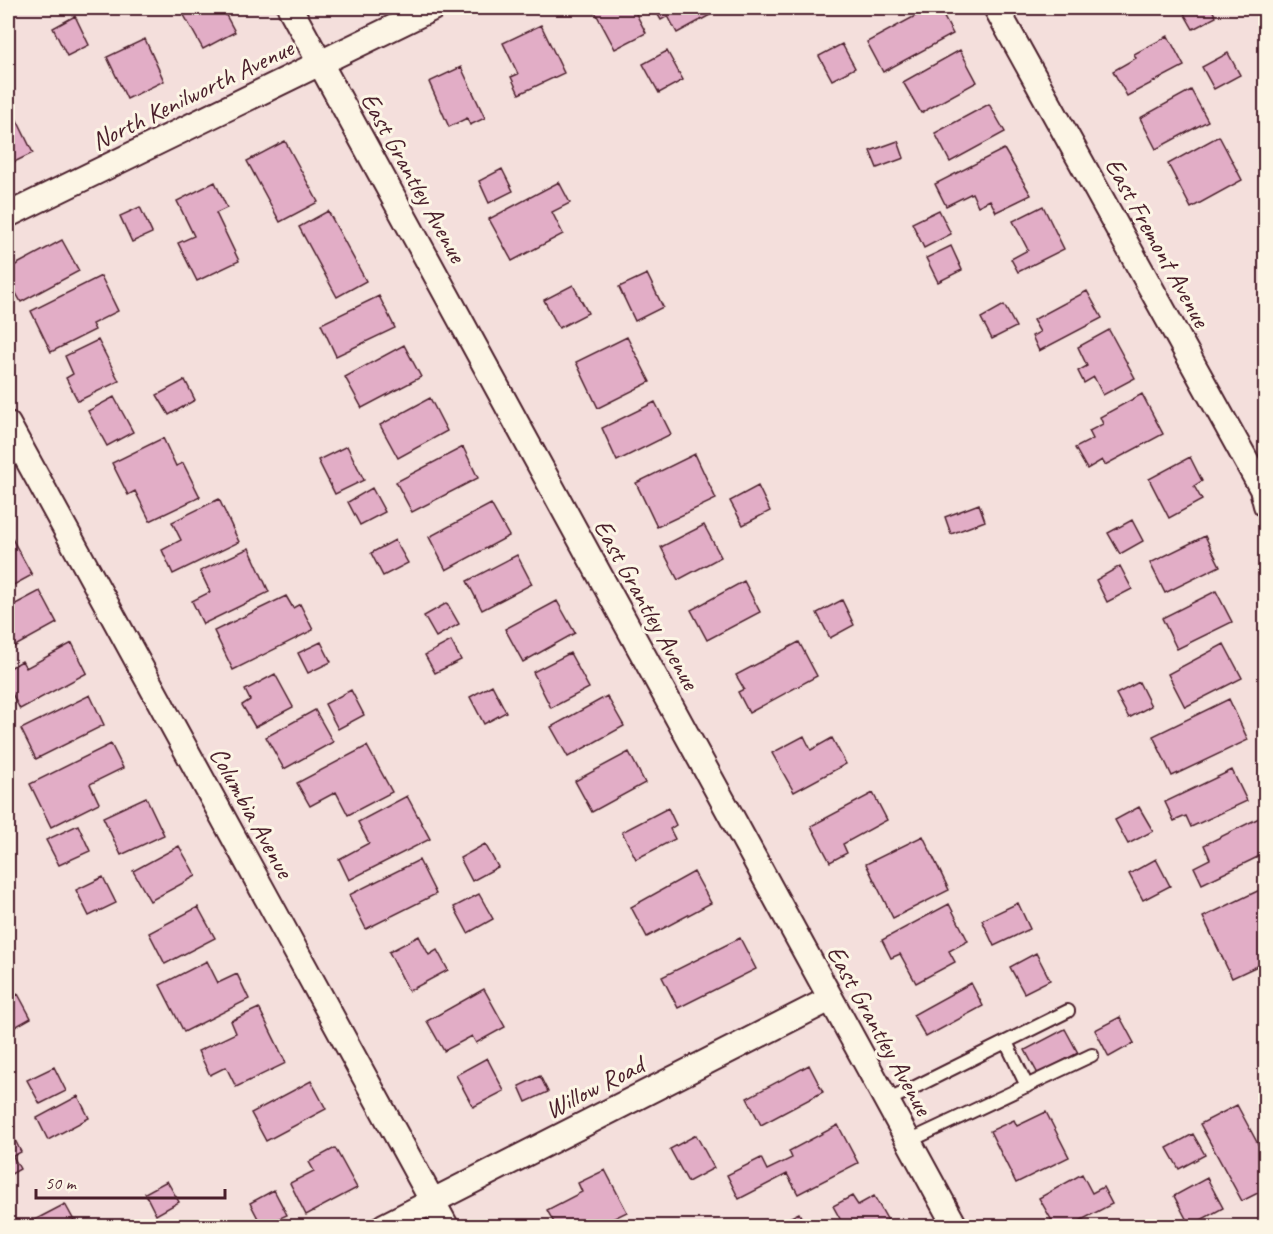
<svg xmlns="http://www.w3.org/2000/svg" width="1273" height="1234" viewBox="0 0 1273 1234" font-family="Caveat,sans-serif">
<rect width="100%" height="100%" fill="#f4dfdc"/>
<filter id="ink" filterUnits="userSpaceOnUse"><feTurbulence type="fractalNoise" baseFrequency=".0167" numOctaves="2"/><feDisplacementMap in="SourceGraphic" scale="12" xChannelSelector="R" yChannelSelector="G"/><feConvolveMatrix kernelMatrix="1 2 1 2 8 2 1 2 1" color-interpolation-filters="sRGB"/></filter>
<g filter="url(#ink)">
<!-- building -->
<path fill="#e2adc6" stroke="#4a1f2b" stroke-width="1.5" d="M180,8H222L235,32L203,49Z
M593,8H633L646,33L615,49Z
M654,8H720L721,9L677,33L668,16L661,20Z
M930,8H939L953,34L883,72L867,42Z
M1181,8H1211L1216,17L1193,29Z
M75,16L89,45L67,56L53,28Z
M541,25L564,73L519,94L511,77L518,74L503,43Z
M1168,36L1184,66L1127,96L1113,71L1136,58L1134,54Z
M145,39L164,81L127,99L107,57Z
M842,44L855,68L832,80L819,56Z
M960,50L977,82L921,113L903,82Z
M667,51L683,80L659,93L643,64Z
M1228,53L1240,75L1214,89L1202,67Z
M461,67L485,118L470,125L467,118L449,127L429,82Z
M1191,90L1208,121L1156,149L1140,118Z
M989,104L1005,132L950,162L935,133Z
M14,114L33,153L8,165V117Z
M1219,136L1242,180L1191,208L1168,164Z
M285,141L318,202L280,222L247,161Z
M898,141L904,158L877,168L870,151Z
M1004,149L1031,195L996,212L990,200L978,206L972,193L946,206L935,184Z
M502,169L513,191L489,203L479,181Z
M215,182L227,208L216,213L239,261L197,281L178,243L194,236L177,201Z
M559,182L570,203L552,212L563,234L512,261L489,219Z
M1043,206L1064,249L1018,272L1011,259L1028,250L1013,221Z
M140,207L152,233L132,242L120,216Z
M939,210L951,234L924,248L912,223Z
M328,211L366,281L337,297L299,227Z
M62,240L79,271L21,302L8,279V269Z
M951,246L962,270L938,282L926,258Z
M647,274L663,307L635,321L619,287Z
M101,276L118,311L92,324L95,330L51,352L31,311Z
M573,285L588,313L559,328L544,300Z
M1087,291L1102,318L1039,351L1032,336L1040,332L1033,320Z
M379,296L395,328L336,356L321,324Z
M1004,305L1016,327L992,339L981,318Z
M1109,330L1135,378L1103,395L1094,377L1084,383L1078,371L1087,366L1078,347Z
M627,337L650,382L598,408L576,362Z
M98,340L119,381L78,401L66,378L73,374L65,356Z
M404,345L421,377L362,408L345,377Z
M185,380L195,400L169,415L157,395Z
M1142,394L1163,434L1105,465L1102,460L1087,469L1075,448L1093,439L1089,431L1103,424L1100,417Z
M114,397L133,432L107,446L88,411Z
M430,398L447,431L398,458L380,425Z
M655,402L671,434L617,461L602,428Z
M163,438L176,466L183,463L200,497L150,521L135,491L128,495L112,463Z
M347,446L364,480L335,494L318,460Z
M463,447L478,478L412,512L396,482Z
M695,454L716,499L657,527L636,483Z
M1190,457L1202,481L1194,486L1202,500L1169,518L1149,479Z
M758,486L770,511L743,525L730,501Z
M372,488L385,512L360,525L348,502Z
M219,499L239,542L173,574L162,550L181,540L172,522Z
M491,504L509,536L446,570L429,537Z
M979,504L985,521L951,534L945,517Z
M1132,520L1143,541L1120,554L1108,533Z
M704,525L721,557L678,580L661,547Z
M10,535L32,575L8,588V536Z
M1205,536L1220,566L1165,593L1150,563Z
M395,540L408,563L383,576L371,553Z
M249,548L269,592L203,624L192,601L210,592L200,571Z
M517,555L532,584L482,610L467,581Z
M1120,566L1132,589L1107,602L1096,580Z
M744,581L760,612L707,640L691,610Z
M40,591L57,623L8,650V608Z
M1216,591L1232,622L1177,649L1162,618Z
M286,596L293,608L300,604L313,630L233,670L214,631Z
M842,600L854,625L830,638L817,613Z
M557,601L575,633L523,662L505,629Z
M447,603L459,624L436,637L424,616Z
M451,641L461,660L435,673L425,655Z
M321,642L331,662L308,673L298,653Z
M799,642L817,676L749,713L738,692L744,689L736,675Z
M72,643L87,673L20,709L8,686V669L22,661L26,668Z
M1224,644L1242,678L1185,707L1168,674Z
M570,653L589,688L551,708L533,672Z
M275,674L293,707L255,727L242,705L250,700L245,690Z
M1139,682L1151,706L1129,718L1116,694Z
M492,685L506,712L484,724L470,697Z
M351,690L364,715L338,729L325,704Z
M90,695L104,725L36,759L21,729Z
M607,696L624,726L568,757L551,727Z
M1229,699L1248,740L1172,776L1153,736Z
M315,710L333,742L284,769L266,737Z
M804,736L811,750L832,738L846,764L794,792L772,753Z
M111,744L123,768L90,784L99,803L51,827L30,784Z
M367,746L392,792L348,815L336,792L310,806L297,783Z
M629,752L645,783L592,812L575,781Z
M8,764L14,779L8,782Z
M1232,770L1247,801L1191,827L1186,816L1174,821L1165,802Z
M873,793L887,820L843,844L847,853L830,862L811,826Z
M407,796L430,839L349,880L339,859L369,843L358,822Z
M146,797L164,835L121,855L103,817Z
M1139,807L1153,831L1128,844L1115,820Z
M668,808L676,825L670,829L675,839L636,859L622,832Z
M1259,818L1266,833V853L1202,884L1194,867L1210,859L1204,845Z
M78,825L90,851L59,865L46,840Z
M923,836L949,890L893,918L866,864Z
M485,844L498,867L472,881L460,858Z
M179,846L196,876L150,901L133,871Z
M1156,859L1170,886L1143,900L1129,874Z
M419,860L436,894L366,929L349,895Z
M694,872L711,903L647,937L631,907Z
M103,877L116,903L89,916L76,890Z
M1266,887V962L1232,978L1203,917Z
M479,894L493,919L468,933L454,907Z
M1018,903L1030,929L994,946L982,920Z
M949,904L968,941L949,951L955,962L916,983L900,954L891,958L882,940Z
M198,907L215,938L165,964L149,933Z
M419,936L429,955L437,950L448,970L409,991L389,952Z
M740,938L756,969L678,1008L662,977Z
M1036,953L1050,980L1024,993L1010,967Z
M207,961L218,983L237,974L249,999L184,1032L160,985Z
M971,983L983,1006L926,1037L913,1015Z
M484,989L505,1027L476,1043L472,1036L444,1051L427,1021Z
M18,994L31,1018L8,1031V1000Z
M259,1008L286,1063L236,1087L226,1067L210,1075L198,1051L236,1033L231,1021Z
M1120,1017L1134,1043L1109,1057L1095,1030Z
M1065,1029L1078,1053L1038,1074L1025,1050Z
M487,1058L504,1091L473,1107L456,1075Z
M809,1065L823,1092L761,1125L747,1098Z
M54,1067L66,1091L40,1104L27,1080Z
M540,1076L548,1092L526,1102L519,1086Z
M311,1081L326,1109L266,1141L251,1113Z
M78,1096L89,1118L48,1140L37,1118Z
M1237,1105L1266,1159V1182L1263,1184L1266,1189L1242,1201L1200,1124Z
M1046,1112L1069,1157L1016,1183L990,1131L1014,1120L1017,1126Z
M838,1125L858,1163L798,1194L787,1174L739,1199L727,1175L761,1158L767,1170L792,1158L789,1151Z
M1193,1134L1205,1155L1179,1169L1167,1148Z
M696,1135L714,1168L688,1182L670,1149Z
M14,1138L21,1152L13,1156L20,1169L8,1176V1141Z
M335,1148L357,1188L306,1215L290,1183L314,1171L309,1162Z
M605,1170L627,1212L598,1226H556L547,1210L582,1192L578,1183Z
M1082,1174L1092,1193L1103,1187L1112,1204L1070,1226H1055L1039,1198Z
M1207,1178L1223,1208L1190,1226L1174,1196Z
M167,1181L179,1202L156,1215L145,1193Z
M274,1190L287,1215L262,1226L250,1203Z
M852,1196L858,1205L874,1196L891,1226H844L833,1206Z
M65,1204L77,1226H23Z
M799,1213L806,1226H780L779,1223Z"/>
<g fill="none" stroke-linecap="round" stroke-linejoin="round">
<!-- service casing -->
<g stroke="#4a1f2b" stroke-width="16">
<path id="service" d="M1006,1042L1027,1086
M887,1101L1068,1011
M909,1141L1092,1055"/>
</g>
<!-- minor casing -->
<g stroke="#4a1f2b" stroke-width="28">
<path id="minor" d="M290,8L955,1226
M996,8L1262,489L1266,505
M8,215L433,8
M8,424L446,1226
M384,1226L830,999"/>
</g>
<!-- service -->
<use href="#service" stroke="#fcf5e5" stroke-width="12"/>
<!-- minor -->
<use href="#minor" stroke="#fcf5e5" stroke-width="24"/>
</g>
</g>
<g text-anchor="middle" stroke-width="6" stroke-linejoin="round" paint-order="stroke">
<!-- street labels -->
<g font-size="26" fill="#4a1f2b" stroke="#fcf5e5">
<text transform="translate(192 94) rotate(-26)" y="9">North Kenilworth Avenue</text>
<text transform="translate(414 177) rotate(61)" y="9">East Grantley Avenue</text>
<text transform="translate(1158 242) rotate(61)" y="9">East Fremont Avenue</text>
<text transform="translate(647 604) rotate(61)" y="9">East Grantley Avenue</text>
<text transform="translate(252 812) rotate(61)" y="9">Columbia Avenue</text>
<text transform="translate(880 1030) rotate(61)" y="9">East Grantley Avenue</text>
<text transform="translate(594 1087) rotate(-27)" y="9">Willow Road</text>
</g>
</g>
<!-- margin -->
<rect width="1273" height="1234" fill="none" stroke="#fcf5e5" stroke-width="30"/>
<rect x="15" y="15" width="1243" height="1204" fill="none" stroke="#4a1f2b" stroke-width="2" filter="url(#ink)"/>
<!-- scale -->
<path d="M36 1189v9h189v-9" fill="none" stroke="#4a1f2b" stroke-width="3"/>
<text x="45" y="1189" font-size="18" fill="#4a1f2b" stroke="#fcf5e5" stroke-width="4.5" paint-order="stroke">50 m</text>
</svg>
